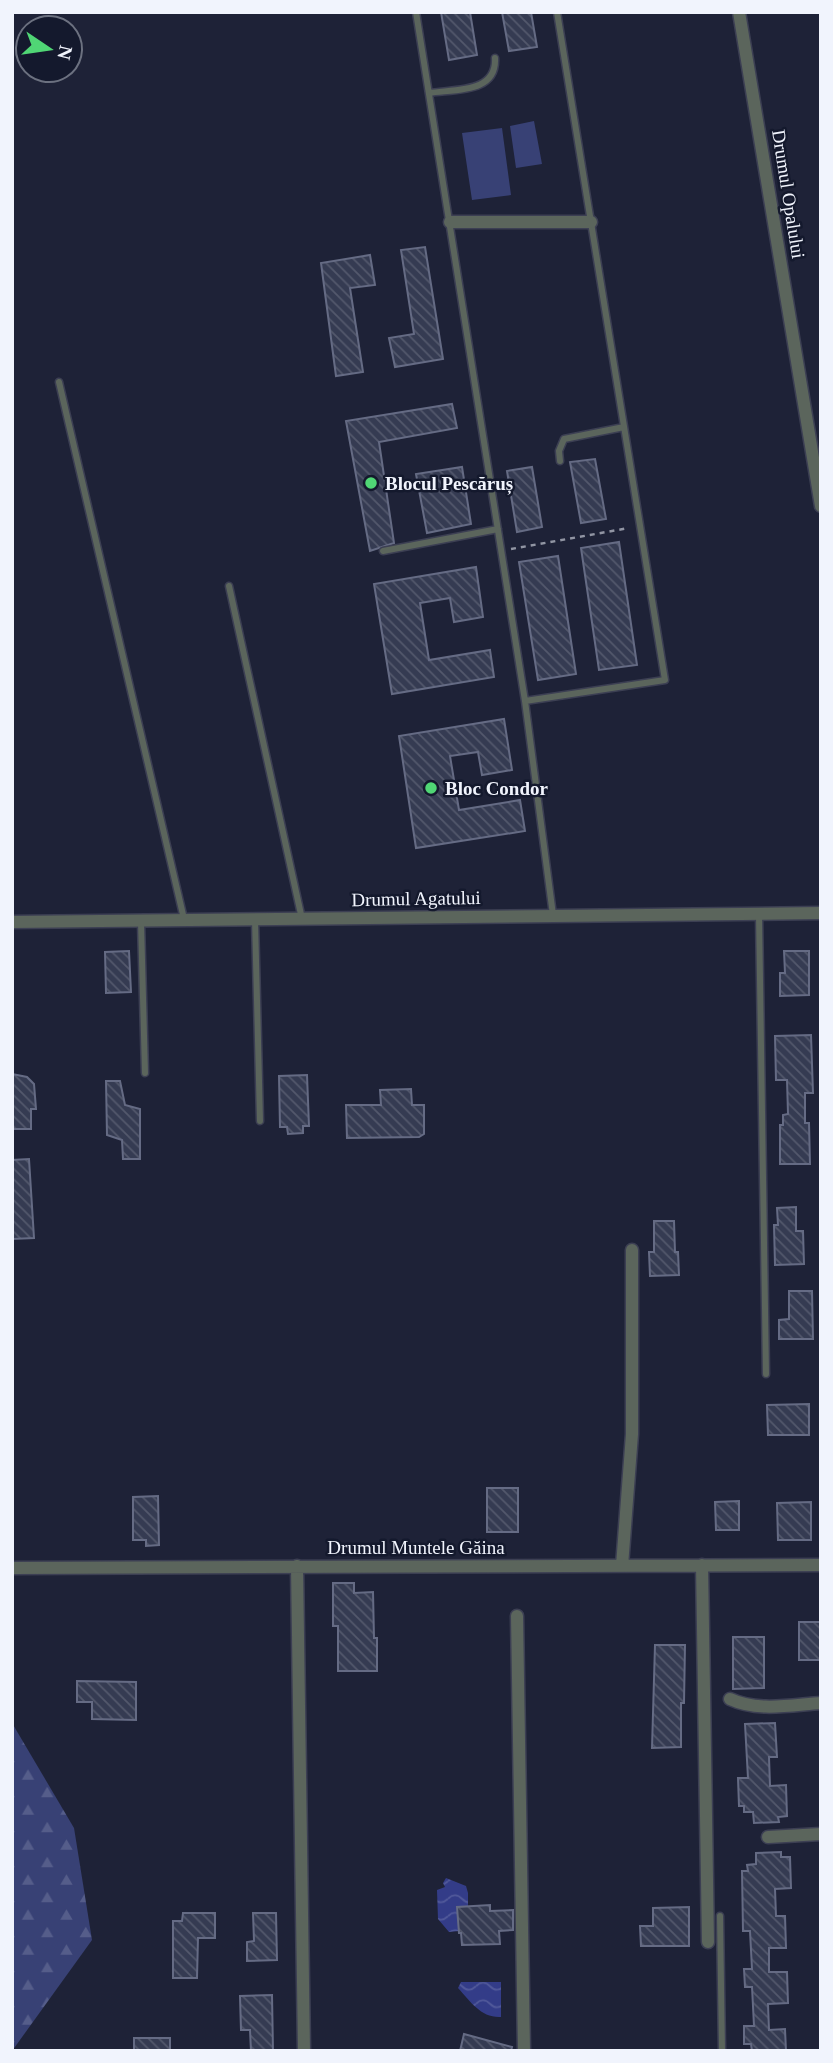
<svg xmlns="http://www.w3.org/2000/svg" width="833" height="2063" viewBox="0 0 833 2063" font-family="Georgia,serif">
<defs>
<pattern id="forest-firs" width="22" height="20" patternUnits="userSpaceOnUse" patternTransform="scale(1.75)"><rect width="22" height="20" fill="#384175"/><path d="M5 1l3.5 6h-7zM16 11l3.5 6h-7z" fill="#555d8a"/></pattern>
<pattern id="water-waves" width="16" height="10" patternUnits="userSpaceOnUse" patternTransform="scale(1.75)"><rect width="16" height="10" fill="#333c88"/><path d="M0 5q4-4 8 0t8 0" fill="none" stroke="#51599a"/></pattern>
<pattern id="building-back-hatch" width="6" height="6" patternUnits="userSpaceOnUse" patternTransform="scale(1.75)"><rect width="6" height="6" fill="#353b52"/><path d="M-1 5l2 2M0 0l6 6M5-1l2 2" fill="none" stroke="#53586c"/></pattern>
</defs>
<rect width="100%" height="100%" fill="#1e2237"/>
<!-- green -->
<path fill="#384175" d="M534,121L542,164L516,168L510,126Z
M502,128L511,195L472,200L462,133Z"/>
<!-- forest -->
<path fill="url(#forest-firs)" d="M12,1723L74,1828L92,1940L12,2051Z"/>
<!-- water -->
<path fill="url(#water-waves)" d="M446,1878L466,1886L468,1893V1906L457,1907L459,1931L449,1932L438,1919L437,1890L445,1887L443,1883Z
M461,1982H501V2017C481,2018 471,2002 458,1988Z"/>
<!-- building -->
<path fill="url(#building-back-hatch)" stroke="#656b84" stroke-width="2" d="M441,12H470L477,55L449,60Z
M502,12H531L537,47L509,51Z
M425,247L443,359L395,367L389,338L414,334L401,250Z
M370,255L375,285L350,288L363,372L336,376L321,263Z
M452,404L457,428L379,442L394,543L370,551L346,421Z
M595,459L606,519L581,523L570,462Z
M462,467L471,524L427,533L416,474Z
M532,467L542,527L517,532L507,471Z
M619,542L637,665L599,670L581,548Z
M558,556L576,674L538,680L519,562Z
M476,567L483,617L454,622L450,598L420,603L429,660L490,650L494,677L392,694L374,584Z
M504,719L512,770L482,775L478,752L450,756L459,810L520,800L525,831L416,848L399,736Z
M129,951L131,992L106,993L105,952Z
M784,951H809V995L780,996V973H785Z
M811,1035L813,1093H805V1123H809L810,1164H780V1125H783V1115L788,1114L787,1080H776L775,1036Z
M12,1074L27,1077L34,1084L36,1109H31V1129H12Z
M307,1075L309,1126H303V1133L288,1134L287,1127H280L279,1076Z
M106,1081H120L125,1105L140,1109V1159H123L122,1140L107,1135Z
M411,1089L412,1105H424V1134L419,1137L347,1138L346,1105H381L380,1090Z
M29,1159L34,1238L12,1239V1160Z
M796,1207V1231H803L804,1264L775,1265L774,1225H778L777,1208Z
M654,1221H674L675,1252H678L679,1275L650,1276L649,1252H654Z
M789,1291H812L813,1339H779V1320L789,1319Z
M809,1404V1435H768L767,1405Z
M487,1488H518V1532H487Z
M158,1496L159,1545L146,1546V1540H133V1497Z
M739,1501V1530H716L715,1502Z
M811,1502V1540H778L777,1503Z
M333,1583H354V1593L373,1592L374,1638H377V1671H338V1626H333Z
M799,1622H821V1660H799Z
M733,1637H764V1688L733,1689Z
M655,1645H685L684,1703H681V1747L652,1748Z
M77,1681L136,1682V1720L92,1719V1702H77Z
M775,1723L777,1757H769L770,1786L786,1785L787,1816L778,1817L779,1822L754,1823L753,1812H744V1806H739L738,1778H748L745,1724Z
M781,1852V1857H790L791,1888L775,1889L776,1916H785L786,1948H769V1972H787L788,2003L768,2004L769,2030L785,2029L786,2051H752L751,2044H744V2026H754L752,1987H745L744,1969H752L750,1931H743L742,1871H748L747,1865L756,1864V1853Z
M490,1905V1911L513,1910V1930L499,1931L500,1944L462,1945L461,1933H459L457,1907Z
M689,1907V1946H641L640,1926H653V1908Z
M183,1913H215V1938H198L197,1978H173V1921H182Z
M253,1913H276L277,1960L247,1961V1942L254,1941Z
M272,1995L273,2051H251L250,2030H241L240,1996Z
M464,2034L512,2047L511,2051H460Z
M134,2038H170V2051H134Z"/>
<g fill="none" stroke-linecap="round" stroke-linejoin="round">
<!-- lane casing -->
<g stroke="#3c3f53" stroke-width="9">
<path id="lane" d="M416,12L525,701L553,915
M429,93C456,89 497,93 495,58
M59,382L184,919
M560,461L559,451L564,439L624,427
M383,551L498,529
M229,586L302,919
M525,701L665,680L557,12
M759,914L766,1374
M255,920L260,1121
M141,922L145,1073
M720,1916L722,2051"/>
</g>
<!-- street casing -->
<g stroke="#3c3f53" stroke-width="15">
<path id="street" d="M739,12L821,506
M450,222H591
M12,922L821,913
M702,1565L708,1942
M297,1566L304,2051
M622,1566L632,1434V1250
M12,1568L821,1565
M517,1616L524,2051
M730,1699C758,1712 791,1705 821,1703
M768,1837L821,1834"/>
</g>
<!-- path -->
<path stroke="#9195a3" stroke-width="2.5" stroke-dasharray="5 5" stroke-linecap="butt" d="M511,549L629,528"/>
<!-- lane -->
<use href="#lane" stroke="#5b655c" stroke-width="6"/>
<!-- street -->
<use href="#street" stroke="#5b655c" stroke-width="12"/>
</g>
<!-- markers -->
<g fill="#50d675" stroke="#14192d" stroke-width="2.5">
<circle cx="371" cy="483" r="7"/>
<circle cx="431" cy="788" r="7"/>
</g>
<g text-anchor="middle" stroke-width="5" stroke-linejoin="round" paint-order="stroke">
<!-- street labels -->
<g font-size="19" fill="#f1f4fd" stroke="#14192d">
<text transform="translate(789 194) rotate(81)" y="7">Drumul Opalului</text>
<text transform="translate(416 898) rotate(-1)" y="7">Drumul Agatului</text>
<text x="416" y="1554">Drumul Muntele Găina</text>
</g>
<!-- poi labels -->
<g font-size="19" font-weight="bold" fill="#f1f4fd" stroke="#14192d" text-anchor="start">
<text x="385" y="490">Blocul Pescăruș</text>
<text x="445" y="795">Bloc Condor</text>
</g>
</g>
<!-- border -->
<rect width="833" height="2063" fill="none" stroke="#f1f4fd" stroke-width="28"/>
<!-- north arrow -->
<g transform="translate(49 49) rotate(103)"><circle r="33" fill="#14192d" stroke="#6c7180" stroke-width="2"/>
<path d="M0-5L12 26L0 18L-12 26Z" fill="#50d675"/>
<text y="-10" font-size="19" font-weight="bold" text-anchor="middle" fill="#f1f4fd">N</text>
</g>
</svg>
